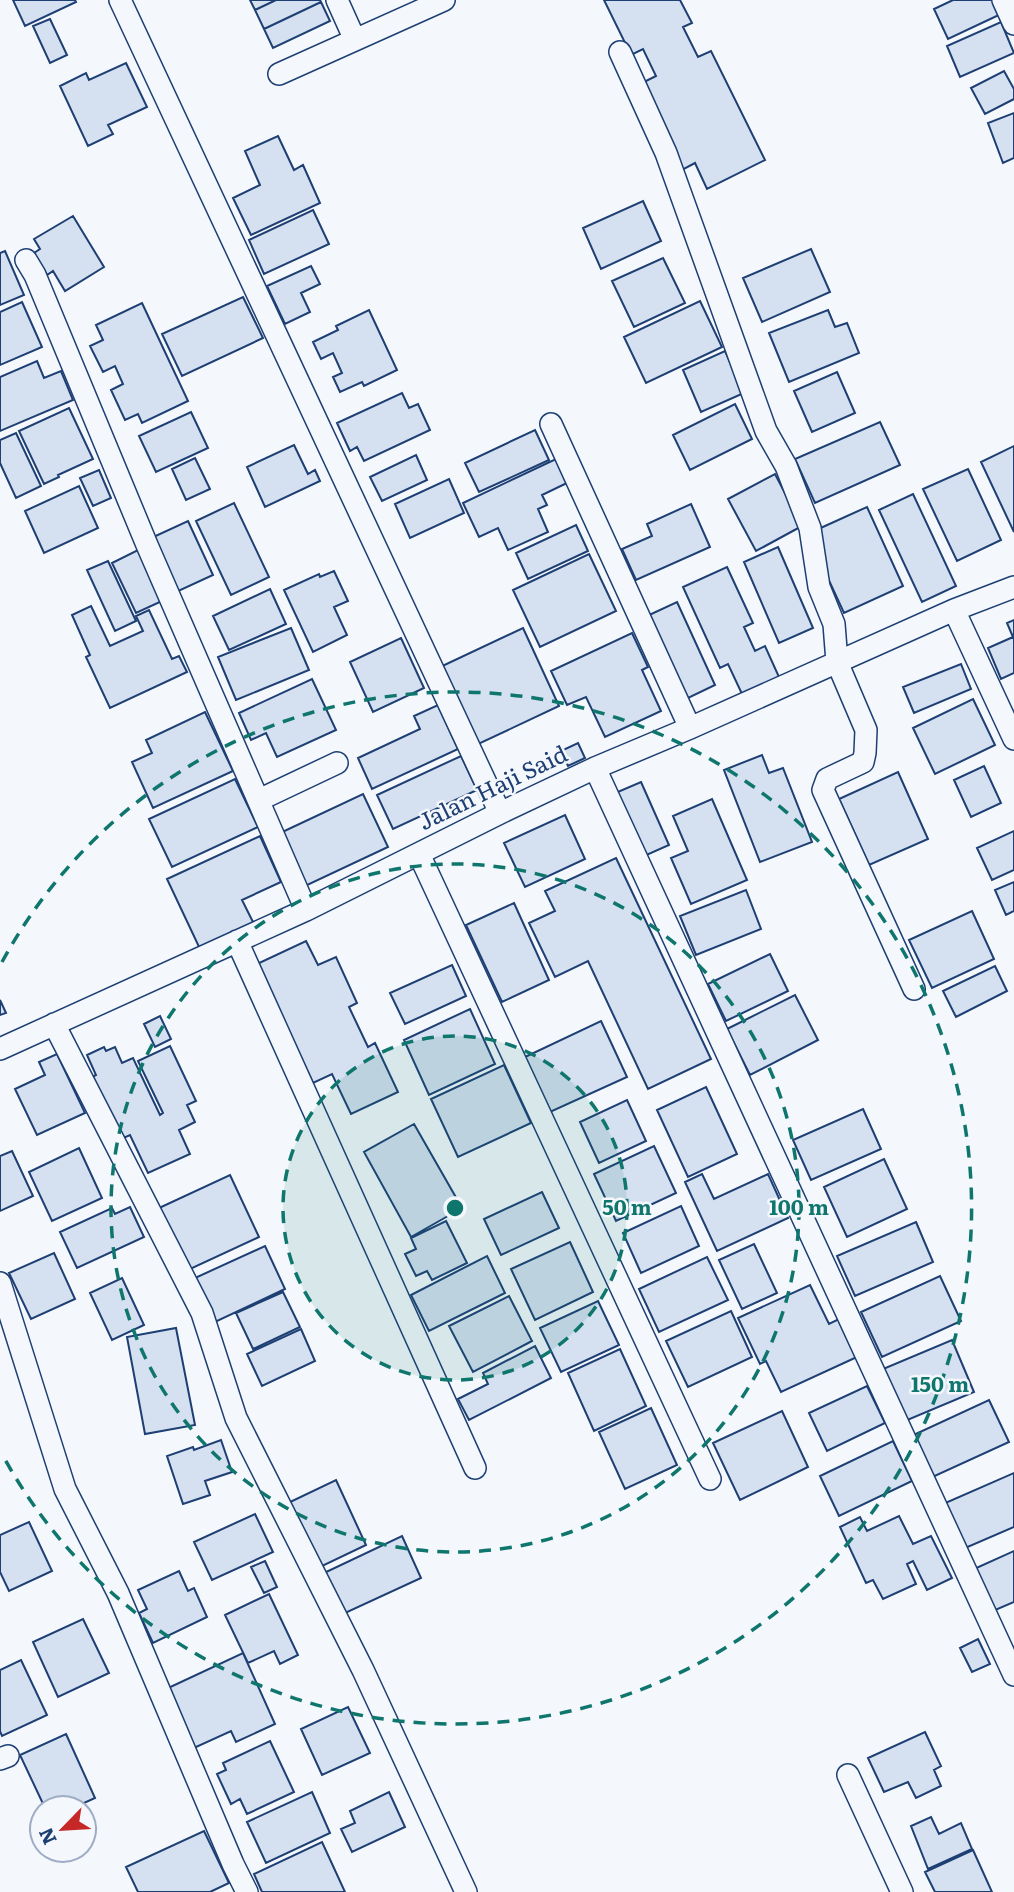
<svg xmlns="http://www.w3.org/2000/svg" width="1014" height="1892" viewBox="0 0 1014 1892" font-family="Literata,serif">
<rect width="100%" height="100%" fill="#f4f7fb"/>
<!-- building -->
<path fill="#d5e0f0" stroke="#1d3f73" stroke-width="2" d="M13,0H75L76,2L25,26Z
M250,0H276L255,10Z
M276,0H320L321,2L264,29L255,10Z
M604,0H680L692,23L683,27L698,57L711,51L765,160L707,189L695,163L682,170L640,84L656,76L643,49L631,55Z
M953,0H994L1001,14L948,39L934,9Z
M321,2L330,21L273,48L264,29Z
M50,19L67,55L50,63L33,26Z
M1001,22L1014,53L960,77L947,46Z
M126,63L147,107L108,125L113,134L88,146L60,86L86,73L89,80Z
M1004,71L1014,89V99L985,114L971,88Z
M1014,113V158L1003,163L988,123Z
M278,136L294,170L303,165L320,203L251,235L233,198L260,185L245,151Z
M643,201L661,241L601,269L583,228Z
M313,210L329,244L264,274L249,240Z
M73,216L104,267L65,291L53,271L47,275L34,253L40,249L34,239Z
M811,249L830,292L762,322L743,278Z
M5,251L24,295L0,305V253Z
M663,258L685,303L634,327L612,281Z
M311,266L320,284L301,293L310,312L285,324L267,286Z
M243,297L263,338L182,376L162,334Z
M700,301L722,347L646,383L624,337Z
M22,302L42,347L0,365V312Z
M142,303L188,401L142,423L138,414L125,420L111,390L123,384L115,366L103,372L90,346L103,340L96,325Z
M369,310L397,370L364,386L362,382L340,392L333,377L342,373L333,353L321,359L313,342L338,330L336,326Z
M828,310L835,327L847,323L859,353L789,382L769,333Z
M725,351L744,393L701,412L683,370Z
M37,361L44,378L61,371L73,400L0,431V377Z
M837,372L855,413L812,432L794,391Z
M402,393L409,408L418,404L430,430L364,461L357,447L350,451L337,423Z
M735,404L752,439L690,470L673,435Z
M69,408L93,459L58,475L59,477L44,484L19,431Z
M191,412L208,448L156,472L139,436Z
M880,422L900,465L815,503L795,459Z
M535,430L549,460L479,492L465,463Z
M16,433L41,486L16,498L0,463V440Z
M294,445L308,474L315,470L320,481L265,507L247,467Z
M1014,446V532L981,462Z
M416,455L427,480L382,501L370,477Z
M195,458L210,489L186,500L172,469Z
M556,459L567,483L542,495L547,505L538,509L548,532L508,550L498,528L479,537L463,503Z
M968,469L1001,540L957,561L923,489Z
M99,470L111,498L93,506L80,478Z
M775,474L802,526L756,551L728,499Z
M449,479L464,513L410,538L395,504Z
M79,486L98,528L44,553L25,511Z
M913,494L956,586L922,602L879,510Z
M234,503L269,577L231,595L196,521Z
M691,504L710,547L636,580L622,549L652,536L647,524Z
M867,507L903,586L844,613L814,548V531Z
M188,521L213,575L174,593L149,539Z
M576,525L588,551L528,579L516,553Z
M778,547L813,628L779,643L744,562Z
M138,550L162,601L136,613L112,563Z
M589,554L616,611L540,647L513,590Z
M108,561L136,621L115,631L87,570Z
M727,567L753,623L744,627L755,651L765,646L779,677L742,694L728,664L720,668L683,587Z
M334,571L348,601L334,607L347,635L313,652L284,590L319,574L320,577Z
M270,589L286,624L229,650L213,616Z
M677,602L715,685L686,699L647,616Z
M91,606L110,646L143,631L136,616L149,610L172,659L179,656L187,672L110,708L86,657L90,655L72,615Z
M1014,620V673L1001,679L988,648L1013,637L1007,623Z
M291,628L309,670L236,700L218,657Z
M523,628L559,706L474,746L438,668Z
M632,633L648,667L642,670L661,711L605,737L586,697L567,705L551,671Z
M401,638L424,688L373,712L350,662Z
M961,664L971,689L914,713L903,687Z
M312,679L336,730L277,757L266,733L251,740L239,713Z
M973,699L995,745L935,774L913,728Z
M438,705L458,749L372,789L358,758L420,729L414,716Z
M205,712L233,771L153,808L132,762L152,753L146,740Z
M578,743L585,758L568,766L561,751Z
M762,755L769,773L783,768L812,842L760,862L724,770Z
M461,756L477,790L393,829L377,795Z
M984,766L1001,803L971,817L954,780Z
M898,772L928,839L869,865L839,799Z
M235,779L258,827L172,867L149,819Z
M641,782L669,845L642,857L613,794Z
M363,794L388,847L303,887L278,834Z
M712,799L747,880L691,904L671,858L688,851L673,816Z
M565,815L585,859L525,887L504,843Z
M1014,831V870L992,880L977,848Z
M260,836L281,882L242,900L254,924L200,949L167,879Z
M616,858L711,1059L648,1089L588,961L555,977L529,923L555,911L545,891Z
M1014,882V911L1006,915L995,890Z
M746,890L761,929L696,955L680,916Z
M514,903L549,980L502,1002L466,925Z
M972,911L994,959L932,988L909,940Z
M306,941L318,965L336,957L357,1003L349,1007L368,1047L375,1043L398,1092L351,1114L332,1074L313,1083L257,964Z
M770,954L788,991L726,1021L708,984Z
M452,965L466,996L405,1024L390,993Z
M995,966L1007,991L956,1017L943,991Z
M795,995L818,1040L750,1075L727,1029Z
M0,1000L6,1013L0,1015Z
M470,1009L495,1064L429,1095L404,1040Z
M160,1016L171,1039L155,1047L144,1024Z
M601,1021L627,1077L550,1112L525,1057Z
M170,1046L196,1101L187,1105L195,1122L179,1130L190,1154L148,1173L130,1135L119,1140L90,1078L96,1075L87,1055L104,1047L106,1051L115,1047L122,1063L133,1058L160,1115L163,1113L138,1061Z
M57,1054L85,1113L37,1135L15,1089L45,1075L39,1062Z
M504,1065L531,1123L458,1157L431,1099Z
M706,1087L737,1154L688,1177L657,1110Z
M627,1100L646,1141L599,1163L580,1122Z
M863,1109L881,1149L811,1180L793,1140Z
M414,1124L462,1208L411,1237L364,1152Z
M654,1146L676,1193L616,1221L594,1174Z
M79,1148L102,1198L52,1221L29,1172Z
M12,1151L33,1196L0,1211V1156Z
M884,1159L907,1209L847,1237L824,1187Z
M702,1174L714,1199L768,1174L788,1218L717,1251L685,1182Z
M230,1175L259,1237L188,1270L159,1208Z
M542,1192L559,1228L501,1255L484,1219Z
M681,1206L699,1246L641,1273L623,1233Z
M130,1207L144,1237L77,1268L60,1232L112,1208L115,1214Z
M446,1221L467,1263L432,1280L427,1271L416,1276L405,1254L416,1249L411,1238Z
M916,1222L933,1262L855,1296L837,1256Z
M570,1242L593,1292L535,1320L511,1269Z
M754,1244L777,1293L742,1309L719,1260Z
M265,1246L285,1289L215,1322L195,1278Z
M54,1253L75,1299L31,1319L9,1273Z
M487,1256L505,1293L429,1331L411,1295Z
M707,1257L728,1300L659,1332L639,1289Z
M940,1276L961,1321L882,1357L861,1312Z
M122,1278L144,1325L112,1340L90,1293Z
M810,1285L829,1324L839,1319L857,1357L781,1392L766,1361L760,1364L738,1318Z
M283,1292L300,1327L253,1349L236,1313Z
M509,1296L532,1341L473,1372L449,1326Z
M598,1301L619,1345L561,1372L540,1328Z
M731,1311L752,1357L688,1387L666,1341Z
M176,1328L195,1425L145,1434L127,1337Z
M301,1329L315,1361L262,1386L247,1354Z
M952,1340L974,1392L905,1421L883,1369Z
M535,1346L551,1378L469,1420L458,1399L488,1384L483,1373Z
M620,1349L646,1406L594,1431L568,1373Z
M867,1386L885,1423L827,1451L809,1413Z
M989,1400L1009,1442L926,1480L907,1438Z
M651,1408L677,1465L625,1489L599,1432Z
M782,1411L808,1467L740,1500L713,1443Z
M221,1440L232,1472L205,1481L210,1495L183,1504L167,1456L193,1447L194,1450Z
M893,1441L912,1481L839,1516L820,1476Z
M1014,1473V1527L963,1549L943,1504Z
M336,1480L366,1545L318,1568L288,1503Z
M255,1514L273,1552L212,1580L194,1542Z
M899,1516L913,1544L931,1536L952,1578L927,1590L913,1561L907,1564L916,1584L883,1599L873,1580L866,1583L840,1527L860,1517L867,1531Z
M29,1522L52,1571L9,1591L0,1572V1535Z
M402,1536L421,1578L343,1614L324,1573Z
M1014,1551V1602L993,1611L974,1569Z
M265,1561L277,1587L264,1593L251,1567Z
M179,1571L188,1591L194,1588L207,1617L153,1643L139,1613L147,1609L138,1590Z
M269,1594L298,1655L280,1664L274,1651L248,1663L225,1615Z
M83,1619L109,1673L58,1697L33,1642Z
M978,1639L990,1664L972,1672L960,1648Z
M243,1653L275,1724L236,1742L231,1731L194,1748L166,1689Z
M21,1660L47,1715L2,1736L0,1731V1670Z
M348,1707L370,1753L322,1775L301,1729Z
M925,1732L941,1766L934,1770L941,1786L916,1798L908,1782L884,1792L868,1758Z
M66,1734L95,1798L73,1808H45L20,1755Z
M270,1741L294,1792L247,1814L240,1799L231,1804L217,1774L226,1770L223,1763Z
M312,1792L330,1833L266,1863L247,1822Z
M389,1792L405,1827L352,1852L341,1829L355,1823L350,1811Z
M931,1817L939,1834L961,1823L972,1849L928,1869L911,1826Z
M204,1831L229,1883L210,1892H138L126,1867Z
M322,1842L345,1892H262L254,1874Z
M973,1850L992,1892H935L925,1872Z"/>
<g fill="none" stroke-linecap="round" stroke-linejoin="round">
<!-- minor casing -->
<g stroke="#1d3f73" stroke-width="24">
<path id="minor" d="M120,0L500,813
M337,0L355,40
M1003,0L1014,24
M620,52L666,153L766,431L786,466L810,528L819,587L834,624L837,662L866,730L865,753L863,762L827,779L823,790L914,989
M279,74L444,0
M26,260L35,275L147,545L306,910
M551,424L690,728
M954,610L1014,739
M595,768L1014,1675
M259,800L337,763
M419,854L710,1479
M237,941L475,1468
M54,1024L202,1313L236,1418L363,1670L466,1892
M0,1049L306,910L500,813L595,768L690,728L954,610L1014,587
M0,1283L65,1489L118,1593L233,1864L247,1892
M0,1759L8,1756
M848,1775L902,1892"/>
</g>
<!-- minor -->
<use href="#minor" stroke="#f4f7fb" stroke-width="21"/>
</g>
<!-- distance rings -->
<circle cx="455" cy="1208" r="172" fill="#0f766e" fill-opacity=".12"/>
<g fill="none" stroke="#0f766e" stroke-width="3.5" stroke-dasharray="12 9">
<circle cx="455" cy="1208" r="172"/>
<circle cx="455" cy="1208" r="344"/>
<path d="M2 962A516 516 0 1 1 2 1454"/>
</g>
<g text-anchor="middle" stroke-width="5" stroke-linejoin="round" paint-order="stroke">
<!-- street labels -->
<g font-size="23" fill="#1d3f73" stroke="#f4f7fb">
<text transform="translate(493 788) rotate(-26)" y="8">Jalan Haji Said</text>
</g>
</g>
<circle cx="455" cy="1208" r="10" fill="#0f766e" stroke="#f4f7fb" stroke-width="3.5"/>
<g font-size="21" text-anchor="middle" font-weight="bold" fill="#0f766e" stroke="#f4f7fb" stroke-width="5" stroke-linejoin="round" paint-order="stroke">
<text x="627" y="1215">50 m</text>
<text x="799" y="1215">100 m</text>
<text x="940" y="1392">150 m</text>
</g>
<!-- north arrow -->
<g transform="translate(63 1829) rotate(245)"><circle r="33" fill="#f4f7fb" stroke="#9eadc5" stroke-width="2"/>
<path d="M0-5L12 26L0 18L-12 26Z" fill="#c62828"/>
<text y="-10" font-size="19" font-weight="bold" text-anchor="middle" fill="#1d3f73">N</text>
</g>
</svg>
